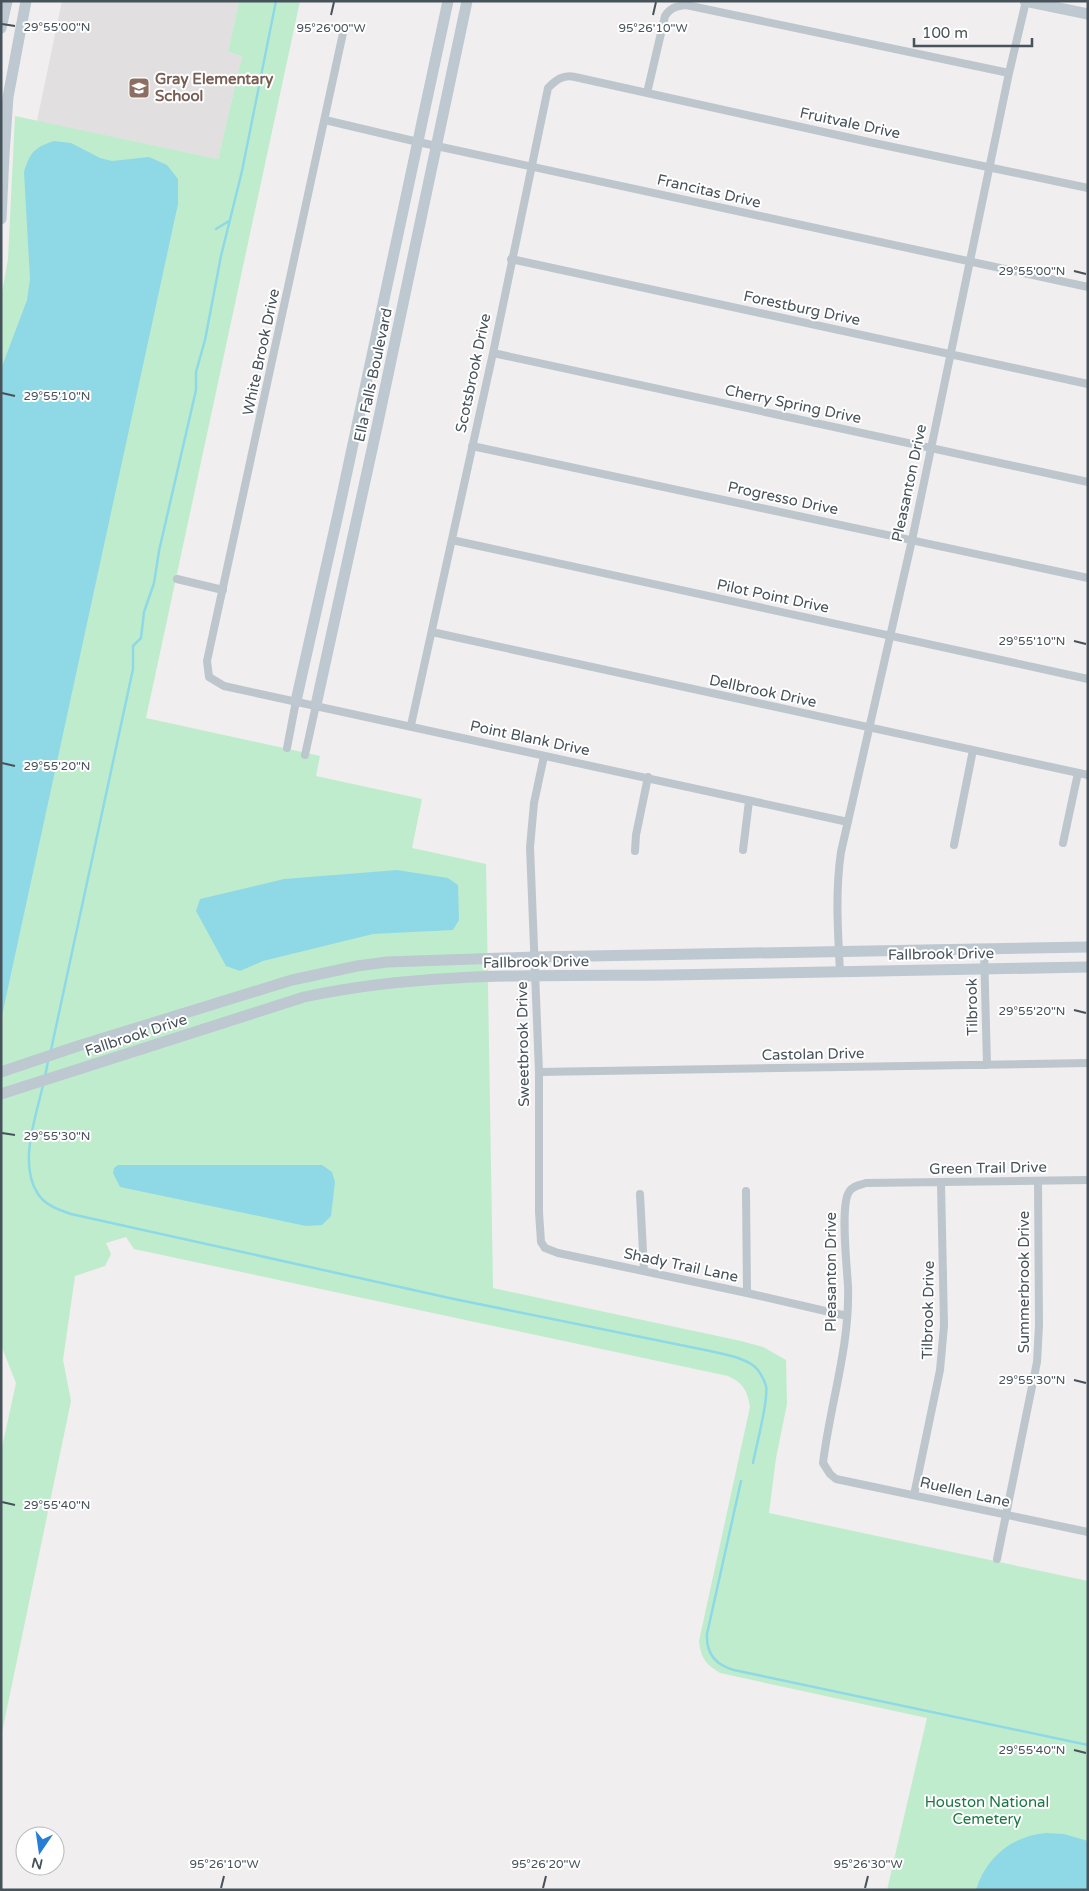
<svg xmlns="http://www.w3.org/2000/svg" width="1089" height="1891" viewBox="0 0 1089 1891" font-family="'Varela Round',sans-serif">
<rect width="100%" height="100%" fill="#f0eeee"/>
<!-- education -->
<path fill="#e1dfdf" d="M62,1H239L228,52L242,56L218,159L37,121Z"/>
<!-- green -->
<path fill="#bfeccd" d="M239,1H300L146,718L320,756L316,776L422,799L412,848L486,864L493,1288L741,1341L763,1347L786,1360L787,1404L776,1458L769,1513L1088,1581V1890H887L927,1718L720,1673C706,1664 701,1659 699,1641L750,1407C747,1390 744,1384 728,1376L134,1249L126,1237L106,1243L111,1254L105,1266L75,1276L63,1360L71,1401L1,1737V1452L16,1383L1,1345V298L8,259L15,116L218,159L242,56L228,52Z"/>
<!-- water -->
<path fill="#8fd9e6" d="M54,141L71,143L100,158L112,161L149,157L167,165L178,179V204L1,1020V369L27,300L30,279L24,172C30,152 35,147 54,141Z
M397,870L448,878L458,885L459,920L453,930L373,934L263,961L240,971L226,966L196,911L200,899L284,879Z
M118,1165H322L332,1172L335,1182L331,1216L322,1225L306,1226L120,1187L113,1173L114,1168Z
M1046,1833L1064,1834L1088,1841V1890H976C986,1857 1012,1836 1046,1833Z"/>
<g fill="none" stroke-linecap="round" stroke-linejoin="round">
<!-- stream -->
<path stroke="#8fd9e6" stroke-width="2.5" d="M216,229L229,221
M51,1050L133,669V646L141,638L144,612L154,583L159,551L196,390V372L205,340L221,256L242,171L276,1
M45,1077L48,1061
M43,1085C36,1117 18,1164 38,1194C45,1205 59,1210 71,1214L454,1299L710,1351C724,1354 742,1357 754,1366C759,1370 764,1379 766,1386C769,1400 756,1446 753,1463
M741,1481L707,1634C706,1653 715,1665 734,1670L1088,1745"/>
<!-- street -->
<path stroke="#bdc6cc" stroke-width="8" d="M343,33L207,661L209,677L224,686L848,822
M647,93L665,16C670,8 676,6 686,5L1009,73
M325,120L418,142L1088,287
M511,259L1088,384
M493,353L1088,482
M472,446L1088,578
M452,540L1088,679
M177,579L223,590
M432,632L1088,775
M411,725L493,353L548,88C556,80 563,74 575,77L869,142L1088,188
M287,748L296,701
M305,755L316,705
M544,756L534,803L530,847L539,1072V1212L541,1242L545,1248L558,1253L747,1293L847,1316
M1063,843L1078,773
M954,845L973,750
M743,850L749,801
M635,851L636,835L648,777
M984,949L987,1065
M840,972C838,932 835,892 841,852L912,540L1009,73L1026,1
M539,1072L1088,1063
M1088,1180L866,1183C860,1185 852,1186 849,1192C840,1205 847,1268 848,1286C850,1347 830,1404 823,1463L830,1474L836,1479L1088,1532
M746,1191L747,1293
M640,1194L644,1271
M914,1495L940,1370L944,1326L941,1183
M997,1559L1037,1362L1039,1325L1038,1181"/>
<!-- secondary -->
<path stroke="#bdc8d1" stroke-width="11" d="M1025,1L1088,14
M1,28L7,1
M1,219L4,154L8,97L26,1
M296,701L338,514L448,1
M316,705L378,422L467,1
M1,1072L78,1046L292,980L357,966L387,962L535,957L1088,947
M1,1094L304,997C423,971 548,976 669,975C809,973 948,969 1088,967"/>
</g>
<!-- ticks -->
<path fill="none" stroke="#47525a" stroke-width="2" d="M331,15L334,2M653,15L656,2M2,24L15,26M1074,271L1086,274M2,393L15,396M1074,641L1086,644M2,763L15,766M1074,1010L1086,1013M2,1133L15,1135M1074,1380L1086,1383M2,1502L15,1505M1074,1750L1086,1753M221,1888L224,1876M543,1888L546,1876M865,1888L868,1876"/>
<!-- icons -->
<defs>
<g id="school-square" transform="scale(1.125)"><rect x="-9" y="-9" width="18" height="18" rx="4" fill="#8d6e63" stroke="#fff"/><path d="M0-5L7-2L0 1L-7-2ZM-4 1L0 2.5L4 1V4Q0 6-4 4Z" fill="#fff"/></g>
</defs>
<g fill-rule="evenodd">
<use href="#school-square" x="139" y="88"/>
</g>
<g text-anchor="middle" stroke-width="4" stroke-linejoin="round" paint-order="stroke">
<!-- education labels -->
<g font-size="15" font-weight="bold" fill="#785e54" stroke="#fff" text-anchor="start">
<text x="155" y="84">Gray Elementary<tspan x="155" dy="17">School</tspan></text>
</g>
<!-- street labels -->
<g font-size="15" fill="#47525a" stroke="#fff">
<text transform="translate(850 123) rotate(12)" y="5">Fruitvale Drive</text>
<text transform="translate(709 191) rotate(13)" y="5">Francitas Drive</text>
<text transform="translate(802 308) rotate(12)" y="5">Forestburg Drive</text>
<text transform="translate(261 352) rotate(-78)" y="5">White Brook Drive</text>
<text transform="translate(473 373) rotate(-78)" y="5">Scotsbrook Drive</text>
<text transform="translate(373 375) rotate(-78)" y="5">Ella Falls Boulevard</text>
<text transform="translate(793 404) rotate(12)" y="5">Cherry Spring Drive</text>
<text transform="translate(909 483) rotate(-78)" y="5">Pleasanton Drive</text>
<text transform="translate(783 498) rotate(12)" y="5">Progresso Drive</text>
<text transform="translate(773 596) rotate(12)" y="5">Pilot Point Drive</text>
<text transform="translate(763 691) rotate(12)" y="5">Dellbrook Drive</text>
<text transform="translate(530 738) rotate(12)" y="5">Point Blank Drive</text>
<text transform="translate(941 954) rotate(-1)" y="5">Fallbrook Drive</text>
<text transform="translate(536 962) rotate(-1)" y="5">Fallbrook Drive</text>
<text transform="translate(972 1007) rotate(-91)" y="5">Tilbrook</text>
<text transform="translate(136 1035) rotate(-18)" y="5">Fallbrook Drive</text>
<text transform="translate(523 1044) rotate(-91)" y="5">Sweetbrook Drive</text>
<text transform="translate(813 1054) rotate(-1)" y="5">Castolan Drive</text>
<text transform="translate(988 1168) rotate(-1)" y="5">Green Trail Drive</text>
<text transform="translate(681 1265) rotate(12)" y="5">Shady Trail Lane</text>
<text transform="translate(831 1272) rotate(-90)" y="5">Pleasanton Drive</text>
<text transform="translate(1024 1282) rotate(-90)" y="5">Summerbrook Drive</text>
<text transform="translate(928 1310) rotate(-89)" y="5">Tilbrook Drive</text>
<text transform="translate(965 1492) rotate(13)" y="5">Ruellen Lane</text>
</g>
<!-- park labels -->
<g font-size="15" fill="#1d7744" stroke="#fff">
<text x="987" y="1807">Houston National<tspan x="987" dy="17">Cemetery</tspan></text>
</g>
</g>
<g font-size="12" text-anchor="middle" fill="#47525a" stroke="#fff" stroke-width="4" stroke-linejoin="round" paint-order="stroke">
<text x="57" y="31">29°55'00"N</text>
<text x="331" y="32">95°26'00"W</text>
<text x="653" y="32">95°26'10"W</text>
<text x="1032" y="275">29°55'00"N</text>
<text x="57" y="400">29°55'10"N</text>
<text x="1032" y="645">29°55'10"N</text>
<text x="57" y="770">29°55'20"N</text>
<text x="1032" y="1015">29°55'20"N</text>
<text x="57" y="1140">29°55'30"N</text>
<text x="1032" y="1384">29°55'30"N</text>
<text x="57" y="1509">29°55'40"N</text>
<text x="1032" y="1754">29°55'40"N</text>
<text x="224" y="1868">95°26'10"W</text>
<text x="546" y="1868">95°26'20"W</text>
<text x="868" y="1868">95°26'30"W</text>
</g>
<!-- border -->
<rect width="1089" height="1891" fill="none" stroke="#47525a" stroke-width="5"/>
<!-- north arrow -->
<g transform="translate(40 1851) rotate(193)"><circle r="24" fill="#ffffff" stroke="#b5babd"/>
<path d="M0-4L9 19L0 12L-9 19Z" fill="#257dd4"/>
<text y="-8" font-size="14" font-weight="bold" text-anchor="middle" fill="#47525a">N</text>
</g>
<!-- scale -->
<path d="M914 38v8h118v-8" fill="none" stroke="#47525a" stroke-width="2.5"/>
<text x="922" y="38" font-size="15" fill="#47525a" stroke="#ffffff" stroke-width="4" paint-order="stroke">100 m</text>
</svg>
